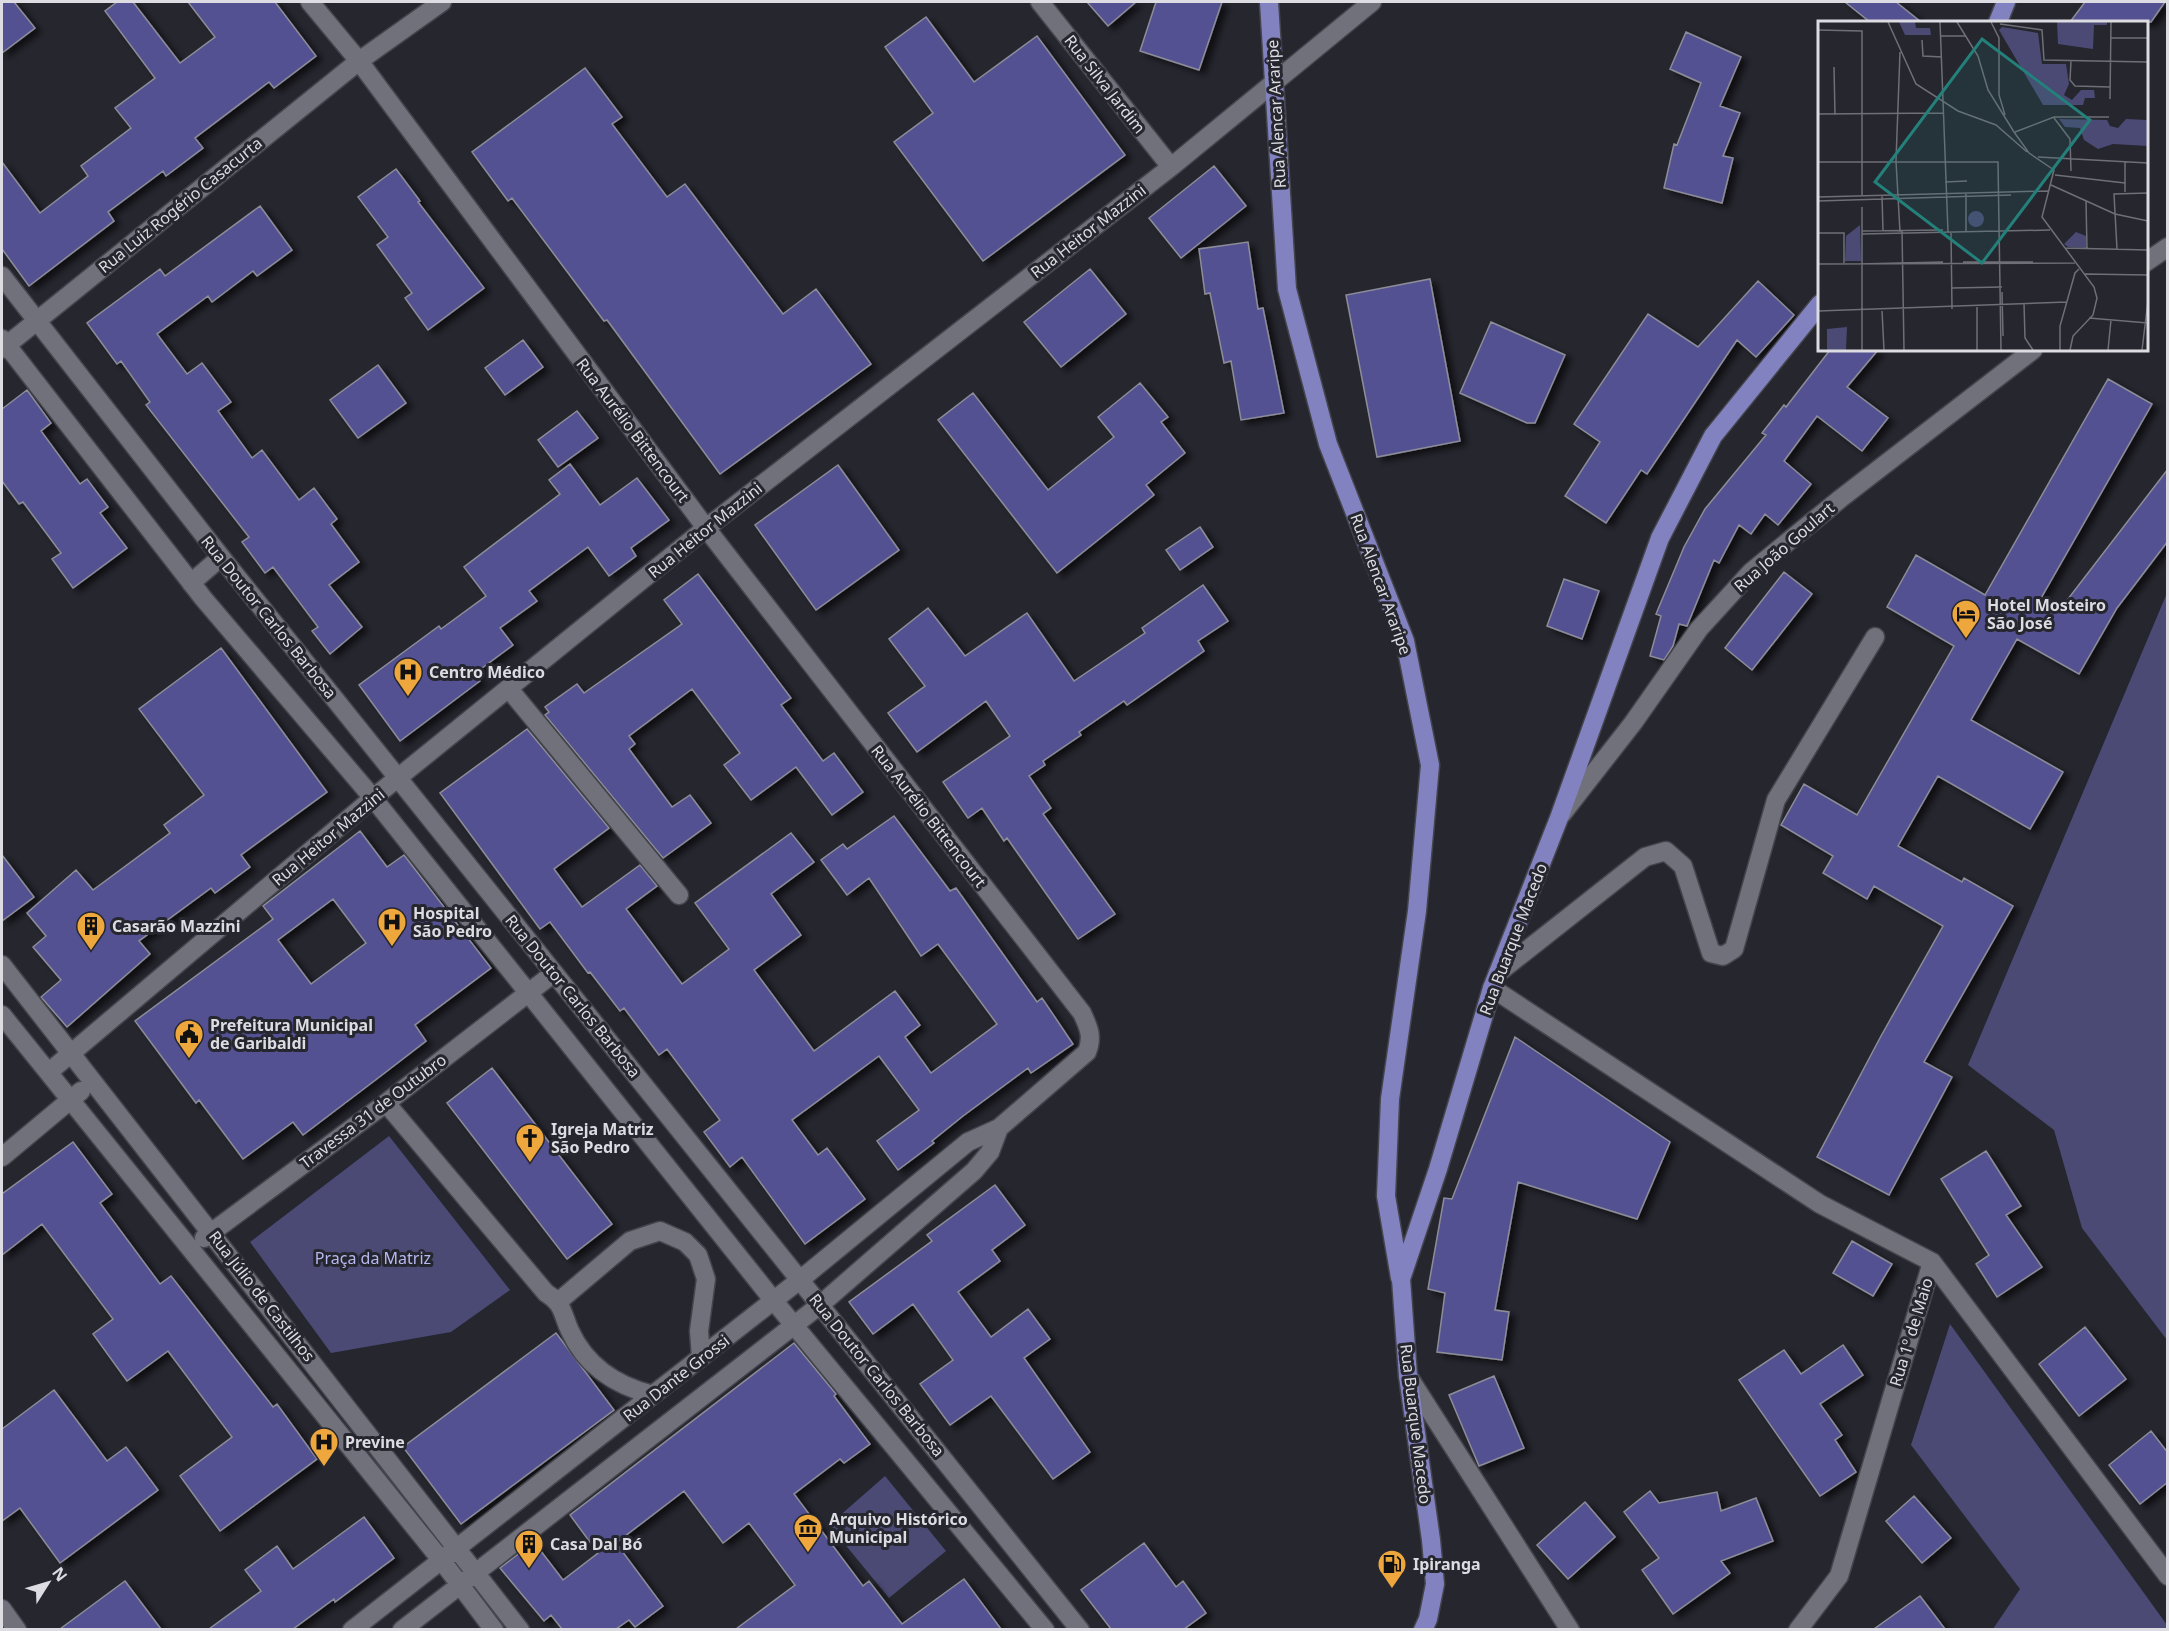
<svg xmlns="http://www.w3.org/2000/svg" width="2169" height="1631" viewBox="0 0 2169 1631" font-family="'Noto Sans',sans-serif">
<defs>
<filter id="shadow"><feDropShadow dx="6" dy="4" stdDeviation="3" flood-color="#0009"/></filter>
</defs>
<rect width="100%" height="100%" fill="#26262f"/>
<!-- green -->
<path fill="#4a4a74" d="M2167,593V1340L2082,1228L2054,1130L1968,1065Z
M389,1136L510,1290L451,1332L331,1353L250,1242Z
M1950,1324L2167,1625V1629H1993L2020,1589L1911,1445Z
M885,1476L946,1551L889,1598L829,1525Z"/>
<!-- building -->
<path fill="#535191" stroke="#8c8d98" stroke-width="1.5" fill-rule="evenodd" filter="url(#shadow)" d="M2,2H14L35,28L2,53Z
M117,2H133L180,63L215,37L188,2H275L316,56L274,88L269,82L195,138L203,148L166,176L163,171L108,212L114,221L29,286L2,249V162L40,213L88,176L81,166L131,128L115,108L155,78L105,11Z
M1087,2H1136L1108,26Z
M1156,2H1222L1199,70L1140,51Z
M1845,2H1896L1921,22H1870Z
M2085,2H2165L2151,22H2070Z
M926,17L974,82L1037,36L1125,155L983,261L894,142L933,113L885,47Z
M1686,32L1741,57L1720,106L1740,113L1723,156L1733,158L1722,203L1664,188L1674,144L1677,145L1701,83L1670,69Z
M585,68L622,117L612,124L667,197L685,184L783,314L816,289L871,364L720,474L607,320L604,321L512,198L508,201L472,152Z
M1214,166L1246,206L1181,258L1149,218Z
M396,169L420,201L418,202L484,288L428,330L405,298L412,293L377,245L388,237L358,197Z
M260,206L292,250L257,276L253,271L212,302L208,296L157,334L187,374L202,363L231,402L218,411L252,458L262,450L299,500L314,488L337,519L331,524L359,562L329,585L362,627L330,654L312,631L318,627L273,567L265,573L242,542L249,537L146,405L150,402L121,361L117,364L87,323L160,269L165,276Z
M1248,242L1258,309L1263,308L1284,413L1241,420L1231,361L1224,363L1210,293L1205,294L1199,249Z
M1090,269L1126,314L1061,367L1024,322Z
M1430,279L1460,441L1377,457L1346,295Z
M1758,281L1794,315L1756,357L1737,340L1647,474L1641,470L1606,523L1565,496L1600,442L1574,424L1648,314L1698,347Z
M1491,322L1565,355L1535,423H1527L1460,393Z
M523,340L543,367L505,395L485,368Z
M1830,350H1878L1847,387L1888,418L1862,451L1817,416L1784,461L1811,484L1778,525L1765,514L1751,534L1739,525L1719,563L1714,560L1687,626L1679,624L1673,646L1664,660L1650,656L1661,616L1656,614L1684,547L1705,509L1766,435L1762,433L1784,405L1786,407Z
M378,365L406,403L358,438L330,400Z
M2108,379L2152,404L2040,600L2058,612L2168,469V541L2117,608L2079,674L2017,639L1971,720L2063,772L2030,829L1938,776L1898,846L1962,882L1964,878L2013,906L1924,1062L1952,1077L1889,1195L1817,1157L1881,1036L1943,926L1874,886L1867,899L1823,873L1833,856L1781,825L1804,784L1857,815L1954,646L1887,607L1916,555L1985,595Z
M1140,383L1168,417L1161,422L1185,453L1146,485L1154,495L1057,573L938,420L973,393L1048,490L1114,437L1098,417Z
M27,390L51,423L41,431L80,484L87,479L108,507L100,513L127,548L73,588L52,559L61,553L23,502L19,504L2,481V409Z
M577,411L598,438L558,467L538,440Z
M570,464L600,505L637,478L669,520L631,548L636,556L609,576L588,547L529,591L537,601L500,628L513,645L474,674L480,681L400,741L359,685L439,626L441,629L486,596L464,567L560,494L549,480Z
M838,465L899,550L816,610L755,525Z
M1200,527L1213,547L1180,570L1166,550Z
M1784,572L1812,594L1752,670L1725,648Z
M698,574L791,698L781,705L823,761L834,753L863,792L832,815L796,767L751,800L724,765L740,753L692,689L629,736L635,744L629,749L672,807L690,795L711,823L663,858L545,715L549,712L545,707L577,684L584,693L682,624L664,600Z
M1564,579L1599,591L1582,639L1547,626Z
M1203,585L1228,621L1198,641L1204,651L1127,705L1124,701L1079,732L1081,735L1043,761L1045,765L1029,776L1051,808L1043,814L1115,914L1078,939L1007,838L1004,841L982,808L968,818L943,782L1010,736L986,701L917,752L888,713L925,686L889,639L928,608L965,656L1027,613L1074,681L1145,633L1142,628Z
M221,648L327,792L241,855L250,867L215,893L211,888L139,941L150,954L67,1027L41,997L61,980L33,947L46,936L27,913L76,870L93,890L170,833L164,825L204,795L139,709Z
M527,729L609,828L554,869L582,907L640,865L657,886L626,909L682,984L729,949L695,903L791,833L814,862L771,894L801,935L754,970L814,1051L895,991L920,1025L905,1037L931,1073L997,1024L938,944L921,956L869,878L847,895L821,860L843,844L847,849L894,816L950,891L956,888L1037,1002L1042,998L1073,1044L1031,1073L1028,1068L963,1116L932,1141L934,1143L898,1170L877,1141L919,1110L879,1056L792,1120L818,1155L827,1148L865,1199L805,1244L742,1157L730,1167L704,1132L720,1120L667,1049L659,1055L624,1008L620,1011L590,972L588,973L550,922L540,929L440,793Z
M360,831L387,867L404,855L491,968L415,1025L426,1041L382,1075L303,1135L293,1122L243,1159L199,1100L196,1103L135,1021L273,919L263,906ZM333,899L366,943L311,984L278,940Z
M2,855L34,897L2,921Z
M1515,1037L1670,1142L1637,1219L1518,1182L1495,1310L1509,1312L1502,1360L1437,1352L1445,1293L1428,1289L1444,1198L1452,1199Z
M492,1068L612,1224L567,1259L447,1103Z
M73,1142L112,1194L100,1203L160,1284L171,1276L273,1407L277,1404L317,1459L220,1531L180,1476L232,1437L168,1351L127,1381L93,1334L113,1319L42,1224L2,1255V1194Z
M1986,1151L2021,1206L2006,1215L2042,1267L1997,1297L1976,1264L1989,1255L1941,1179Z
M995,1185L1025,1225L992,1250L1000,1261L958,1292L991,1337L1028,1309L1050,1339L1024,1358L1090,1452L1053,1479L991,1396L950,1425L920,1384L953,1360L913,1304L873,1334L849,1302L932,1241L927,1235Z
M1852,1241L1892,1264L1873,1296L1833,1273Z
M2085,1327L2126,1379L2079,1416L2039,1364Z
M556,1333L614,1410L461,1524L403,1447Z
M794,1343L836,1394L834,1396L870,1444L844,1463L840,1459L794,1494L863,1586L869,1581L902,1624L964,1579L1001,1629H736L795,1585L749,1523L723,1543L684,1491L616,1543L663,1606L635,1627L629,1620L616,1629H562L551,1615L544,1621L500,1568L534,1542L563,1580L598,1553L570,1515Z
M1843,1345L1863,1375L1820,1404L1842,1435L1835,1440L1856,1472L1820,1496L1739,1380L1784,1350L1801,1374Z
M1494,1376L1524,1448L1479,1466L1449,1395Z
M54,1390L107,1461L126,1447L158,1490L60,1563L20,1508L2,1521V1429Z
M2151,1431L2168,1453V1482L2140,1504L2109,1465Z
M1650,1491L1659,1503L1717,1492L1721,1511L1756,1498L1773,1541L1721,1561L1730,1573L1673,1614L1642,1570L1659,1558L1624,1512Z
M1914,1496L1951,1538L1922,1563L1886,1521Z
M1585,1502L1615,1537L1568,1579L1537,1545Z
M364,1517L394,1558L335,1602L334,1599L293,1629H209L261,1591L245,1570L277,1546L293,1569Z
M1144,1543L1176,1587L1183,1581L1206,1613L1184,1629H1111L1081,1590Z
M125,1581L161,1629H60Z
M1920,1596L1945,1629H1874Z"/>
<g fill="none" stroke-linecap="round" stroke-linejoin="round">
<!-- minor casing -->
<g stroke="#44444c" stroke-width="21">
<path id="minor" d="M310,2L359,61L706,528L1082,1013C1089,1028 1093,1037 1087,1052L999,1128L968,1142L801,1279L352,1630
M1040,2L1171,167
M2146,262L2168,247
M2,276L221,557L1080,1630
M2,339L203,598L373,798L774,1301L1045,1630
M2,349L359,61L442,2
M191,583L221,557
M509,689L679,895
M1562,814L1633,723L1699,629L1751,572L1840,499L2033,350
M2,965L520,1630
M1498,973L1645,857L1666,851L1683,866L1711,953L1723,956L1734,949L1776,800L1875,637
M1492,988L1820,1204L1932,1262L2168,1576
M2,1015L442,1561L494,1630
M49,1072L373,798L706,528L1171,167L1372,2
M386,1103L546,1293C564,1304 562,1314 570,1331C586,1366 617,1386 653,1395
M2,1157L81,1091
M204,1238L386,1103L554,973
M559,1301L630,1241L660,1231L685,1242L698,1255L706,1279L699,1331L701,1357
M1408,1376L1570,1630
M2,1609L17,1630
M402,1630L820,1305L974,1171L990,1152L999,1128
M1798,1630L1839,1576L1932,1262"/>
</g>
<!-- major casing -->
<g stroke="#44444c" stroke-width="21">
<path id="major" d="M1269,2L1287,289L1328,444L1405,641L1430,765L1417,911L1390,1099L1386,1196L1400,1278
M1998,22L2006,2
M1423,1630L1428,1619L1435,1584L1431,1540L1408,1376L1401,1279L1438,1169L1492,988L1559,818L1660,538L1713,436L1820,304"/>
</g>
<!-- minor -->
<use href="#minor" stroke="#70717b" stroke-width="18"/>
<!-- major -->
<use href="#major" stroke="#8382c1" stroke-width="18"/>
</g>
<!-- icons -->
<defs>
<g id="hotel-pin" transform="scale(1.5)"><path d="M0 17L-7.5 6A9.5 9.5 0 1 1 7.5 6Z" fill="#eea73c" stroke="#26262f"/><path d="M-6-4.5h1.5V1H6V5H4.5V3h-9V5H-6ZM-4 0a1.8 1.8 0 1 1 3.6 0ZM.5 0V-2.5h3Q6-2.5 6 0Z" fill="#111"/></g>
<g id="hospital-pin" transform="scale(1.5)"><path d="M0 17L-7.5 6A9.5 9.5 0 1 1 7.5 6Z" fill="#eea73c" stroke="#26262f"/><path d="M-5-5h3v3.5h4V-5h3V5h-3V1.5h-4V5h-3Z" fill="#111"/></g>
<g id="building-pin" transform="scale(1.5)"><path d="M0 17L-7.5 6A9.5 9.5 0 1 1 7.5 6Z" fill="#eea73c" stroke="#26262f"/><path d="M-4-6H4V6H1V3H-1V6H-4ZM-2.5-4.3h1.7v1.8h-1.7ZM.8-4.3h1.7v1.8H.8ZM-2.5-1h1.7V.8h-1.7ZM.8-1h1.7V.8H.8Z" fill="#111"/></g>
<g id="civic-pin" transform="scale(1.5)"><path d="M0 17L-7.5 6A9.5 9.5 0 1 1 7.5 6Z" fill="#eea73c" stroke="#26262f"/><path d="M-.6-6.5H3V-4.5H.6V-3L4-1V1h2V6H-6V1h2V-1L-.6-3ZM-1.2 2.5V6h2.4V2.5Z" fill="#111"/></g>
<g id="church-pin" transform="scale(1.5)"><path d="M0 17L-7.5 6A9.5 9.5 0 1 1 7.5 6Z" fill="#eea73c" stroke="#26262f"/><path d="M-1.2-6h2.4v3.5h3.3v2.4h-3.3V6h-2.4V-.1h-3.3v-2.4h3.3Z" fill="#111"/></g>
<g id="museum-pin" transform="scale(1.5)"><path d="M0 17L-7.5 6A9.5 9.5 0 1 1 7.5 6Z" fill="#eea73c" stroke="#26262f"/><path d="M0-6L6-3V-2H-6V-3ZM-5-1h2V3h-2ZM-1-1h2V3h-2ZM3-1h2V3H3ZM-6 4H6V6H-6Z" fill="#111"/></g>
<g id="fuel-pin" transform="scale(1.5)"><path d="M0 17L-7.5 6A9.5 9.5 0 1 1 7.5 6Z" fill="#eea73c" stroke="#26262f"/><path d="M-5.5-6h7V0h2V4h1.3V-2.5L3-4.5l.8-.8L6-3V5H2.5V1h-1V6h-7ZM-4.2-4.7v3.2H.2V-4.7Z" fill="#111"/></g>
</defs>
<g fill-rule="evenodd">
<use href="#hotel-pin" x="1966" y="614"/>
<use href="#hospital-pin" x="408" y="672"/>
<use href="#hospital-pin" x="392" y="922"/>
<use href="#building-pin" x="91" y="926"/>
<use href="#civic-pin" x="189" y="1034"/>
<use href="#church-pin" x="530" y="1138"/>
<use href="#hospital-pin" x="324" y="1442"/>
<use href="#museum-pin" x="808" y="1528"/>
<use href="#building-pin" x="529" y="1544"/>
<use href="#fuel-pin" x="1392" y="1564"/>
</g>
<g text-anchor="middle" stroke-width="6" stroke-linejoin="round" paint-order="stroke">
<!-- street labels -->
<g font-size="16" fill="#dcdce2" stroke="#26262f">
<text transform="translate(1105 84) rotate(52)" y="6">Rua Silva Jardim</text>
<text transform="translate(1276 114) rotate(-93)" y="6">Rua Alencar Araripe</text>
<text transform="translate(180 205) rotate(-39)" y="6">Rua Luiz Rogério Casacurta</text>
<text transform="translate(1088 231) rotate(-38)" y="6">Rua Heitor Mazzini</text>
<text transform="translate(633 430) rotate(53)" y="6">Rua Aurélio Bittencourt</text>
<text transform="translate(705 530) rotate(-39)" y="6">Rua Heitor Mazzini</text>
<text transform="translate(1784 547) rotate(-41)" y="6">Rua João Goulart</text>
<text transform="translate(1381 584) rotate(70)" y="6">Rua Alencar Araripe</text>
<text transform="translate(269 617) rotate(51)" y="6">Rua Doutor Carlos Barbosa</text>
<text transform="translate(929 816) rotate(52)" y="6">Rua Aurélio Bittencourt</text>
<text transform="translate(328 837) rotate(-40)" y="6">Rua Heitor Mazzini</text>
<text transform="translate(1513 939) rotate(-69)" y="6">Rua Buarque Macedo</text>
<text transform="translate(573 996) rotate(51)" y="6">Rua Doutor Carlos Barbosa</text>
<text transform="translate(373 1111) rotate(-37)" y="6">Travessa 31 de Outubro</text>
<text transform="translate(262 1296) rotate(52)" y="6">Rua Júlio de Castilhos</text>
<text transform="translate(1911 1332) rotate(-73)" y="6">Rua 1º de Maio</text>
<text transform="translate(877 1375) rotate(51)" y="6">Rua Doutor Carlos Barbosa</text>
<text transform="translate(676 1378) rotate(-38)" y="6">Rua Dante Grossi</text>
<text transform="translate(1416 1424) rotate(83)" y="6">Rua Buarque Macedo</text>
</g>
<!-- poi labels -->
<g font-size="16" font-weight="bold" fill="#dcdce2" stroke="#26262f" text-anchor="start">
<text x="1987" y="611">Hotel Mosteiro<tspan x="1987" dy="18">São José</tspan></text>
<text x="429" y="678">Centro Médico</text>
<text x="413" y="919">Hospital<tspan x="413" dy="18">São Pedro</tspan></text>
<text x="112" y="932">Casarão Mazzini</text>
<text x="210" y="1031">Prefeitura Municipal<tspan x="210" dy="18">de Garibaldi</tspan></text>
<text x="551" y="1135">Igreja Matriz<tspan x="551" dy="18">São Pedro</tspan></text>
<text x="345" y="1448">Previne</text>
<text x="829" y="1525">Arquivo Histórico<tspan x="829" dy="18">Municipal</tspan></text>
<text x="550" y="1550">Casa Dal Bó</text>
<text x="1413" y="1570">Ipiranga</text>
</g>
<!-- park labels -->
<g font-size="16" fill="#b7b9f1" stroke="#26262f">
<text x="373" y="1264">Praça da Matriz</text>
</g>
</g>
<!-- overview -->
<g transform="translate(1818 21)">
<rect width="330" height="330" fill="#26262f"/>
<path d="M81,1H97L98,7H112L113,14H87ZM239,1H289V4H276L275,28L240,23ZM184,6L220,12L224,43H248L251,63L246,74L254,79L263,69H276L277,77H267L265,84H225L181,9ZM330,95V125L295,123L280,128L266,119L262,107L247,106L241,98L289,99L292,105L300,107L308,98L329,99ZM150 198a8 8 0 1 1 16 0a8 8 0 1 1-16 0ZM42,204L43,240H27L28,215ZM258,211L268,215V227L250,226L246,223ZM29,306L28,329H9V308Z" fill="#4a4a74"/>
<path fill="none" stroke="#6f6f77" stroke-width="1.5" d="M70,1L98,63L140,90L178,104L209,131M122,1L130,211M139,1L160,35L170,69L196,111L211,132L236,149L224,196L276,266L279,277L275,294L255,315L252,329M173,1L181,17V74L187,94M182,3L224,9L226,39L330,41M0,9L44,10V174M123,15H148M293,17H330M104,19L105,35L124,36M253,40L252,59L257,65L292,66M16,46L17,94M292,78L293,1M0,93L126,92M236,97L252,118L253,150M197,111L236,96H291M220,136L330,142M0,141H180L183,329M307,141V171M237,154L307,162M127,161L149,160M233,164L297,193L330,200M148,173V210M64,175L65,210M0,176L230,170M0,180L193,174M268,180L269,228M44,186V329M84,209L86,329M44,210L125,209M82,211L78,140L82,31M133,211L134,288M0,212H26V242M44,213L232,209M247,227L330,229M299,228L296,173L330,172M145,241H215M0,243L257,242M40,243L125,241M267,253L330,254M134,267L184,266M184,271L185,315M206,282L207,317L215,329M159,286V329M0,290L249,281M64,290L66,329M271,297L330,302M242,329V305L257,252L261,248M290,329L293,299M324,329L330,280"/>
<path fill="#24807a" fill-opacity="0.15" stroke="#24807a" stroke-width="3" d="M164,18L272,99L164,242L57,161Z"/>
<rect width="330" height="330" fill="none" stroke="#dcdce2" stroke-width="3"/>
</g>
<!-- border -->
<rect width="2169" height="1631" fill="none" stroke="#dcdce2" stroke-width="6"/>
<!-- north arrow -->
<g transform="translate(48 1583) rotate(53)" stroke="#26262f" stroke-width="4.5" paint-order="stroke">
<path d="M0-4.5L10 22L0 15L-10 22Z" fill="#dcdce2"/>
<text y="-9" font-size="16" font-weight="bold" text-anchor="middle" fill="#dcdce2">N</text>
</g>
</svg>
